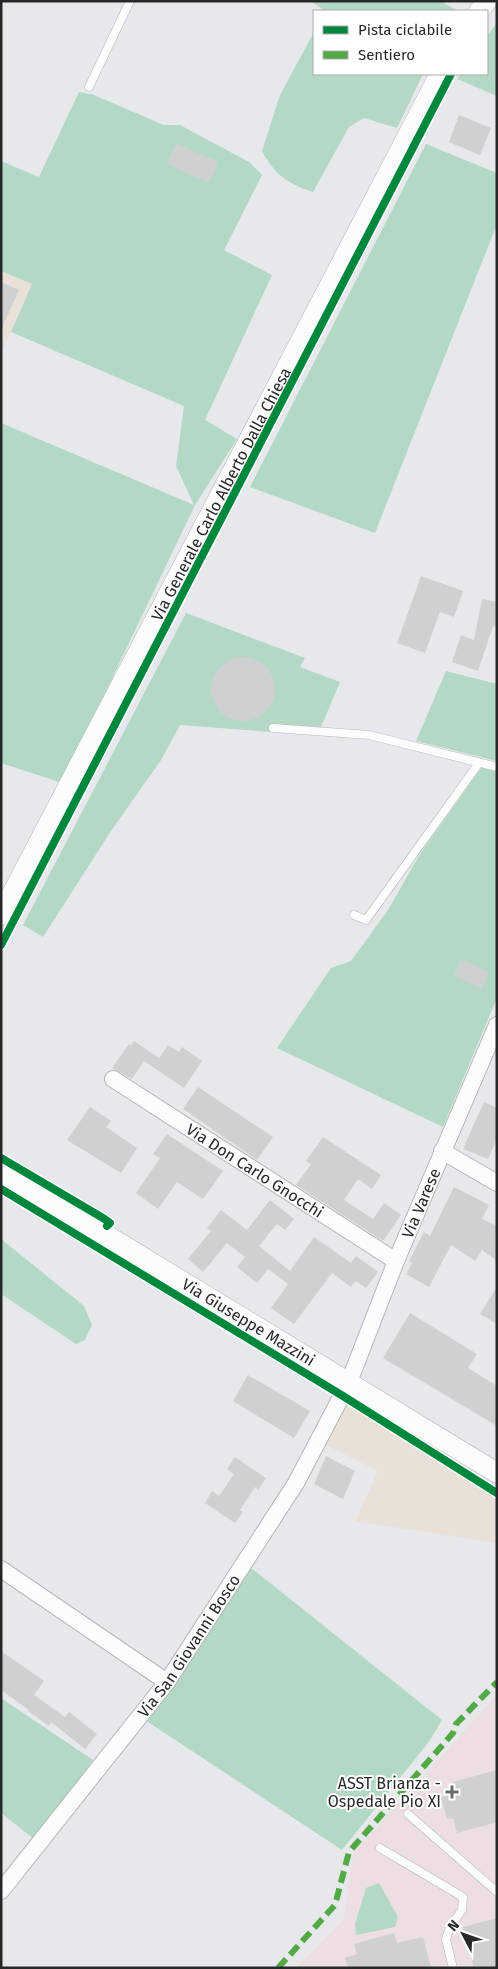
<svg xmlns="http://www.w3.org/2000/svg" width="498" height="1969" viewBox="0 0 498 1969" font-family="'Fira Sans',sans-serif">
<rect width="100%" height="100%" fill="#e6e8eb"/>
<!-- industrial -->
<path fill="#e9e0d8" d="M1,271L32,284L2,351H1Z
M346,1404L497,1499V1543L355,1521L378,1471L326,1445Z"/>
<!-- medical -->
<path fill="#ecdee3" d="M497,1695V1968H296L344,1919L353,1853Z"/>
<!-- green -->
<path fill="#b4d8c6" d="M311,1H440L455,9L454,11H325Z
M497,23V96L457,79L461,74H487V36Z
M314,32V74H423L397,128L364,118L349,127L313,192C288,184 274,174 262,151L280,95Z
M79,92L94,95L164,125H180L249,162L262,175L224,250L272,275L205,420L237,439L195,505L86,733L59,782L1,763V423L194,505L176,466L184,406L11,332L32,284L1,271V161L39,177Z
M426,144L497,173V224L375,533L250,487Z
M186,613L305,658L300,667L340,682L321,727L272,724V732L180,725L161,760L111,831L43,937L23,925Z
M446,671L497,684V761L416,741Z
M482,767L497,771V998L443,1127L277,1048L331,968L351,961L388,910L420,854Z
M1,1239L84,1306L92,1325L85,1340L76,1344L1,1294Z
M250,1567L442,1720L428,1743L342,1850L145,1720Z
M1,1698L93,1760L34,1839L1,1813Z
M379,1883L398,1917L395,1927L356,1935L355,1924L366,1888Z"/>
<!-- building -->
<path fill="#ced0d2" d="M459,115L491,128L480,155L449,142Z
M176,143L218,162L209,183L167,164Z
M1,282L19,290L1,330Z
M421,576L463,591L454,617L440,612L425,653L397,643Z
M482,599L497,602V627L493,626L478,671L452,662L461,635L474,640Z
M211 689a32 32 0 1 1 64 0a32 32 0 1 1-64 0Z
M461,959L489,972L481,989L454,976Z
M134,1041L159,1058L168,1045L179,1052L182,1047L202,1061L184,1088L144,1061L132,1079L112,1068L129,1044L131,1045Z
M198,1087L273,1137L257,1160L183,1109Z
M484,1102L497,1108V1139L488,1159L463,1149Z
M90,1107L111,1121L106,1127L137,1148L121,1173L67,1140Z
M167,1134L223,1171L203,1199L177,1182L158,1209L136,1193L160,1158L153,1154Z
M323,1137L381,1175L372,1189L358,1179L344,1200L373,1219L384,1203L401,1215L383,1241L296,1185L311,1164L306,1161Z
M454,1187L489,1205L482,1219L497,1226V1261L482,1250L475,1261L451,1245L429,1287L406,1274L412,1263L409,1261L424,1232L430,1236Z
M270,1200L294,1219L285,1230L277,1224L259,1246L290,1271L314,1237L351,1263L356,1256L378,1272L366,1288L356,1281L351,1287L332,1273L294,1324L271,1308L288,1284L268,1269L257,1283L237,1267L245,1257L227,1243L203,1272L188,1259L211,1231L207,1228L221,1210L247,1230Z
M497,1287V1324L480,1314Z
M410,1313L477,1354L468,1368L497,1386V1426L383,1358Z
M248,1375L310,1411L294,1438L233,1401Z
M326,1456L355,1471L343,1499L314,1484Z
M235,1457L266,1478L258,1490L255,1487L240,1510L243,1512L235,1523L205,1503L212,1491L219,1496L234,1474L227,1469Z
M1,1651L44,1681L34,1695L65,1717L69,1712L97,1734L85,1749L51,1722L49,1726L28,1711L29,1710L1,1690Z
M497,1770V1822L457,1833L453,1818L447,1819L441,1797L456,1793L453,1782Z
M497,1918V1968H474L463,1927Z
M394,1933L397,1943L423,1937L431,1968H348L345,1958L357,1954L354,1944Z"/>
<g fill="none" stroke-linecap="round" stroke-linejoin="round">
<!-- service casing -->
<g stroke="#b5b6b8" stroke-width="9">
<path id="service" d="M89,87L130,1
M273,728L369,735L497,767
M354,915L366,920L479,763
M408,1814L497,1892
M380,1848L463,1897L462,1910L450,1927L446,1939L452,1964"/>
</g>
<!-- minor casing -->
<g stroke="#b5b6b8" stroke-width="18">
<g id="minor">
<path id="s1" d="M113,1079L396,1261"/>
<path d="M442,1151L497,1183"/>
<path d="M1,1569L167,1682"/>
<path id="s2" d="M1,1891L167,1682L296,1483L349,1382L396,1261L497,1025"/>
</g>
</g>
<!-- tertiary casing -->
<g stroke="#b5b6b8" stroke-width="21">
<g id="tertiary">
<path d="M479,11L487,1"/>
<path id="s3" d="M1,915L440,74"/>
<path id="s4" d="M1,1171L497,1473"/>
</g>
</g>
<!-- service -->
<use href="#service" stroke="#fbfcfc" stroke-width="8"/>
<!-- minor -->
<use href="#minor" stroke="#fbfcfc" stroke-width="16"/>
<!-- tertiary -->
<use href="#tertiary" stroke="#fbfcfc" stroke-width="20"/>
<!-- quiet -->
<path stroke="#53aa44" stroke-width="6" stroke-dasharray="12 6" stroke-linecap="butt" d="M278,1968L335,1905L349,1852L453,1733L456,1724L497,1682"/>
<!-- cycleway casing -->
<g stroke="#fff" stroke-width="11">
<path id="cycleway" d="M1,945L451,74
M1,1158L103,1218L110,1223L107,1226
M1,1189L343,1396L497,1493"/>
</g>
<!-- cycleway -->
<use href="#cycleway" stroke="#00873e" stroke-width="8"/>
</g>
<!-- markers -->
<path fill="#6a6b6e" stroke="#fff" stroke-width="2" d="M449.5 1784.5h5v5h5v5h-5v5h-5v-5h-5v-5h5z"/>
<g text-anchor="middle" stroke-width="4" stroke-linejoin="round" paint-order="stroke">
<!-- street labels -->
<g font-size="16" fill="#27282a" stroke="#fff">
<text dy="6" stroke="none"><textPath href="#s3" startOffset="475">Via Generale Carlo Alberto Dalla Chiesa</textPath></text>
<text dy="6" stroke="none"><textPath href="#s1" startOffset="169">Via Don Carlo Gnocchi</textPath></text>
<text dy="6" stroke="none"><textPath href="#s2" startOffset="811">Via Varese</textPath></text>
<text dy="6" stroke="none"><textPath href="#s4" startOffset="290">Via Giuseppe Mazzini</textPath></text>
<text dy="6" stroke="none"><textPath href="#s2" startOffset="309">Via San Giovanni Bosco</textPath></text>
</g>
<!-- poi labels -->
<g font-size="16" fill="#27282a" stroke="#fff" text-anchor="end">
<text x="441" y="1789">ASST Brianza -<tspan x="441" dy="18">Ospedale Pio XI</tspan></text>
</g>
</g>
<!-- border -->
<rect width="498" height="1969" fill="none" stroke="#27282a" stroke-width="5"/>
<!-- legend -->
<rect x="313" y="10" width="175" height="65" fill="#ffffff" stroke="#a9a9aa"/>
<rect x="323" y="26" width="25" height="8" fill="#00873e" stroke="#a9a9aa"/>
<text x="358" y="35" font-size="15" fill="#27282a">Pista ciclabile</text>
<rect x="323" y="51" width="25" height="8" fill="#53aa44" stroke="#a9a9aa"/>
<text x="358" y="60" font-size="15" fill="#27282a">Sentiero</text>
<!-- north arrow -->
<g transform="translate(463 1934) rotate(311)" stroke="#ffffff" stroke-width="4" paint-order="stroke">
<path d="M0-4L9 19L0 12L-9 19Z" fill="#27282a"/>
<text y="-8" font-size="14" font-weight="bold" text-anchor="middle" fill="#27282a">N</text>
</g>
</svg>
